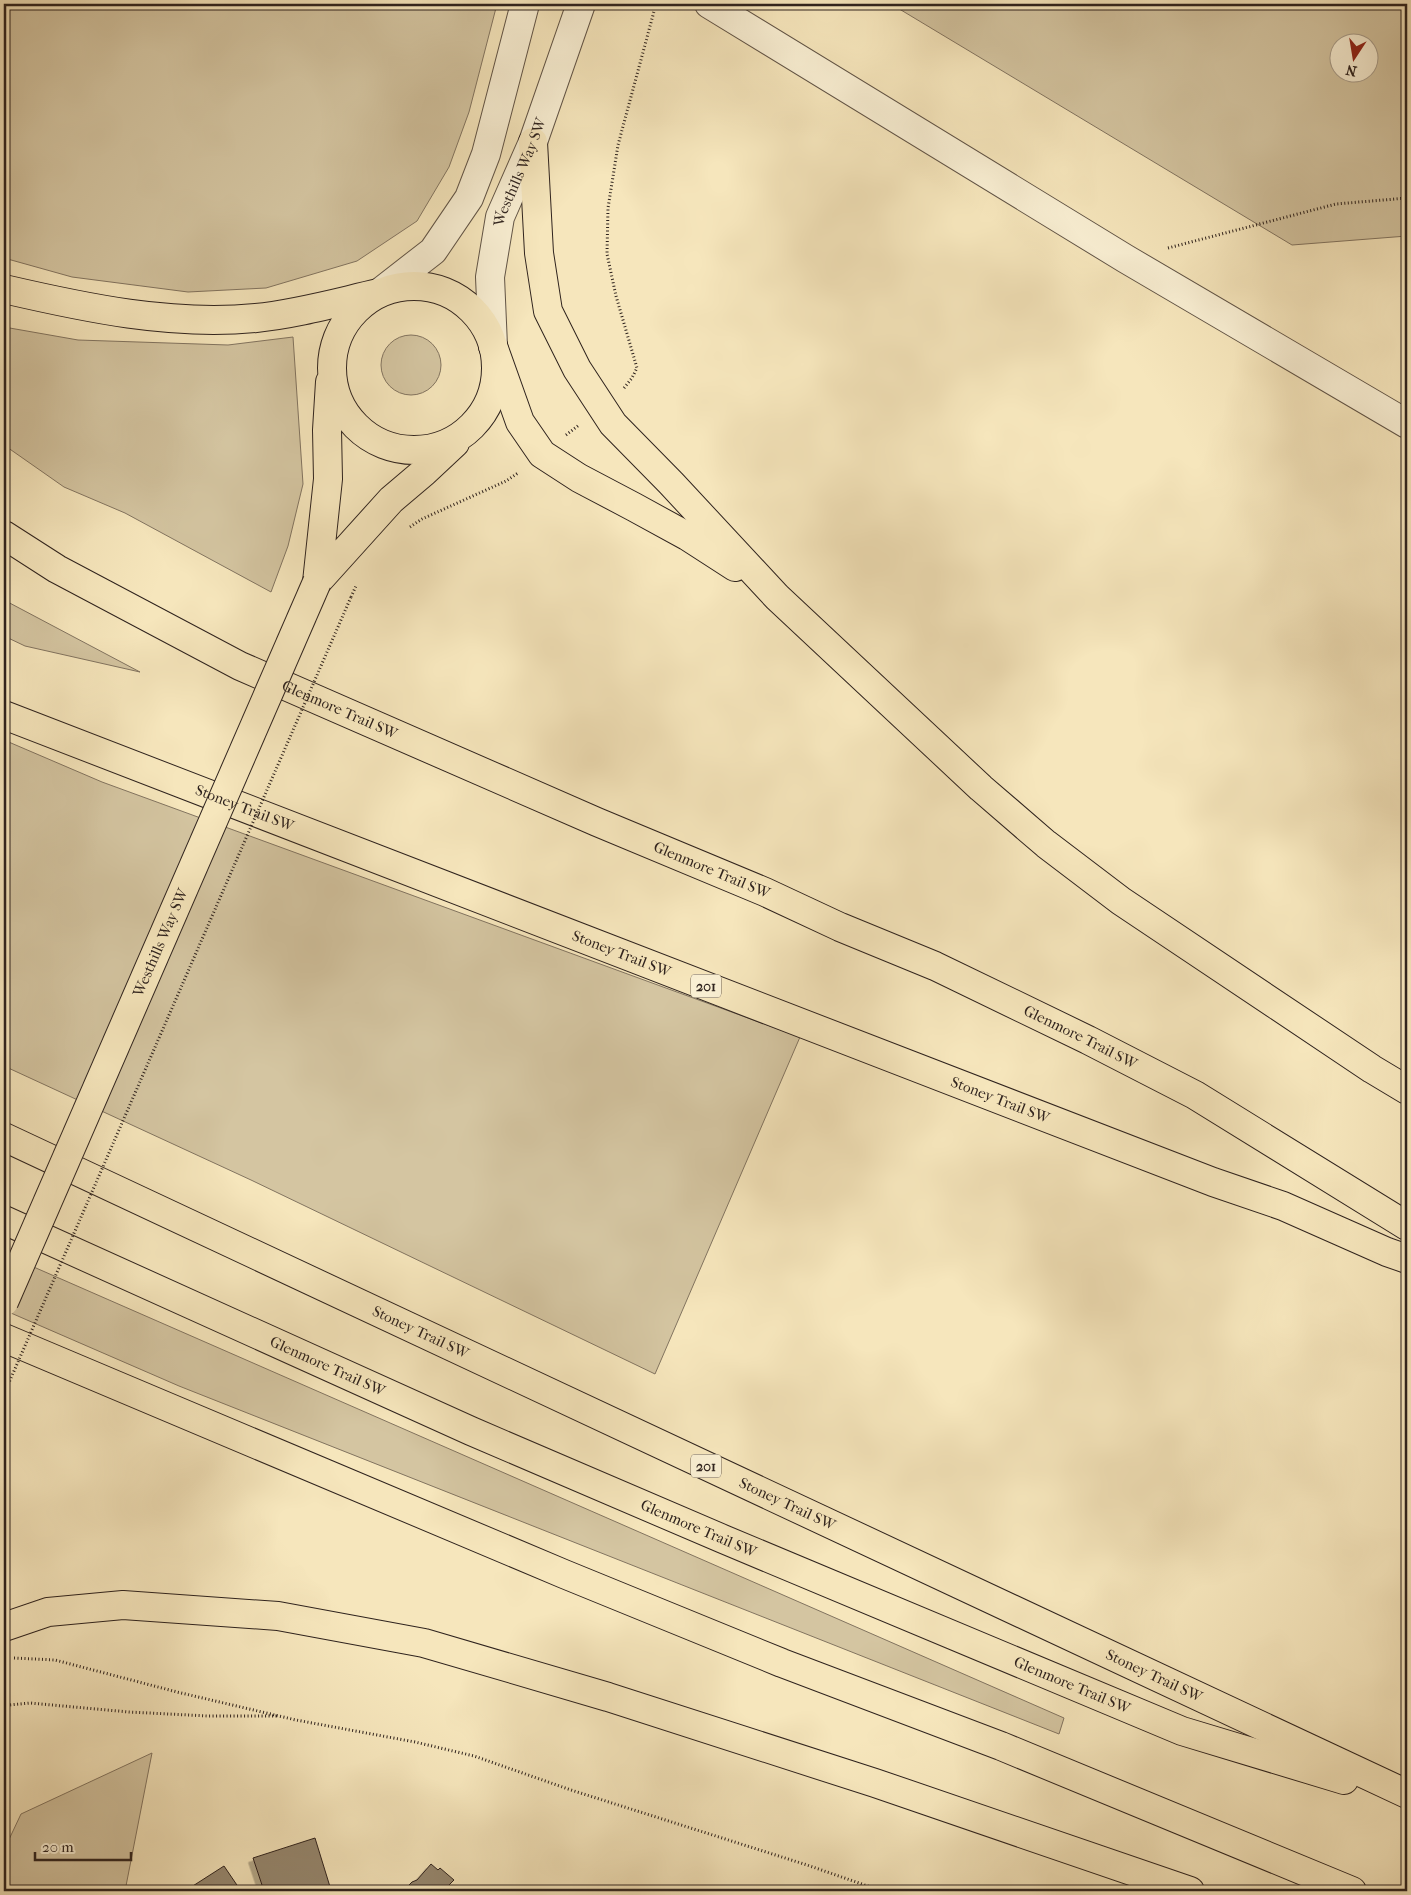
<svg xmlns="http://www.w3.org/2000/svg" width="1411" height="1895" viewBox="0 0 1411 1895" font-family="'IM FELL French Canon',serif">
<defs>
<filter id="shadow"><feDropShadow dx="-4.5" dy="4.5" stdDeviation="0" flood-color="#0004"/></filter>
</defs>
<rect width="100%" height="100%" fill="#f6e6bc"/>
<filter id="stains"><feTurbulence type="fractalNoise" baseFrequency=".004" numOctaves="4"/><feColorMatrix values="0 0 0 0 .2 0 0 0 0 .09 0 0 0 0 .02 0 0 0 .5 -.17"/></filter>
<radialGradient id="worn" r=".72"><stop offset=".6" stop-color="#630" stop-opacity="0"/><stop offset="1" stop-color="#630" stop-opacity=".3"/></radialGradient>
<!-- green -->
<path fill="#d4c5a1" stroke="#827460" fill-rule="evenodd" d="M4,4H497L469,112L449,167L417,221L357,261L266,288L188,292L72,277L4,258Z
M891,4H1407V236L1292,245ZM1368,42V72H1338V42Z
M4,327L78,340L228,345L293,337L303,484L288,546L271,592L125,513L64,487L4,445Z
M381 365a30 30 0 1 1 60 0a30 30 0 1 1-60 0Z
M4,600L140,672L25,646L4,636Z
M4,740L102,782L800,1037L655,1374L251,1180L4,1066Z
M4,1254L1064,1718L1059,1734L179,1386L4,1310Z
M152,1753L125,1891H4V1850L21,1814Z"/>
<!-- building -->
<path fill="#968870" stroke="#2f231e" filter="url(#shadow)" d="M315,1838L331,1890L264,1891L253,1858Z
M431,1864L438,1870L440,1868L454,1880L449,1885L456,1891H403L412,1882L417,1880Z
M224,1866L241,1891H185Z"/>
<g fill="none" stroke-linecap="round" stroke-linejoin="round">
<!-- minor casing -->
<g stroke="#615446" stroke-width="30">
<g id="minor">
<path d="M709,4L1126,259L1407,424"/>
<path d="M379,293L433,251L469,198L486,154L525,4"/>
<path id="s1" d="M493,346L490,277L500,217L533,142L581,4"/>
</g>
</g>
<!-- major casing -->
<g stroke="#2f231e" stroke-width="30">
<path id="major" d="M332 368a82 82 0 1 1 164 0a82 82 0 1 1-164 0Z
M317,582L391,500L424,472L455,443
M317,582L328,479L327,430L330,382"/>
</g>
<!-- highway casing -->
<g stroke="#2f231e" stroke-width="30">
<g id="highway">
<path d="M533,142L539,253L548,311L577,369L613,424L671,483L777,597L981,788L1046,844L1121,901L1372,1069L1407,1090"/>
<path d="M4,289C86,308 171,326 256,318C297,314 339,302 379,293"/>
<path d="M493,346L520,422L542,454L579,478L634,507L687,536L735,567"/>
<path id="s2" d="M4,535L57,569L240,666L597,822L765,892L840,927L935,966L1088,1040L1195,1095L1407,1226"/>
<path id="s3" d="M4,715L1213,1182L1283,1206L1387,1252L1407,1259"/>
<path id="s4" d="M4,1137L1407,1794"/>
<path id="s5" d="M4,1220L471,1431L723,1539L1182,1731L1344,1780"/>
<path d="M4,1338L564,1574L782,1663L1001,1746L1352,1891"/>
<path d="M4,1627L48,1612L123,1605L278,1616L424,1643L608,1697L875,1783L1190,1891"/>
</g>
</g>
<!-- path -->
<path stroke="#2f231e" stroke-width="3" stroke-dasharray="1 2.5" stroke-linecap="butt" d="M1168,248L1336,204L1407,198
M624,388L632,378L637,368L616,296L607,254L608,208L618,145L656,4
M566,435L579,425
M410,527L422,519L506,481L518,473
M351,597L356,586
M14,1658L55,1660L177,1692L296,1720L415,1742L474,1756L571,1790L807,1865L882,1891
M4,1672L8,1656
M4,1708L9,1705L30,1703L129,1712L208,1716H278"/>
<!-- minor -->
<use href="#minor" stroke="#f9efd3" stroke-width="28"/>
<!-- major -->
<use href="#major" stroke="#f6e6bc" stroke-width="28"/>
<!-- highway -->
<use href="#highway" stroke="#f6e6bc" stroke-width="28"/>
<!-- major-bridge casing -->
<g stroke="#2f231e" stroke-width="30" stroke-linecap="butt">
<g id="major-bridge">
<path id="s6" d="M4,1302L317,582"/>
</g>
</g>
<!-- path-bridge -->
<path stroke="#2f231e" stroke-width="3" stroke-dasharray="1 2.5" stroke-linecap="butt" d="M4,1394L351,597"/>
<!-- major-bridge -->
<use href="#major-bridge" stroke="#f6e6bc" stroke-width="28"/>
</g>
<g text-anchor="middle" stroke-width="4" stroke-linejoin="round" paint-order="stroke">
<!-- shield labels -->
<g fill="#f9efd3" stroke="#6c6054" stroke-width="1">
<rect x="691" y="974.5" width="30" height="23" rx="4"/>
<rect x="691" y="1454.5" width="30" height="23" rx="4"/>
</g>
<g font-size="14" font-weight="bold" fill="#2f231e">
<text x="706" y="991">201</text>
<text x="706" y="1471">201</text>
</g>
<!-- street labels -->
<g font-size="15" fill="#2f231e" stroke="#f9efd3">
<text dy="5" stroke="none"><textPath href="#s1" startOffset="179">Westhills Way SW</textPath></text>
<text dy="5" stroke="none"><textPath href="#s2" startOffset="379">Glenmore Trail SW</textPath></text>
<text dy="5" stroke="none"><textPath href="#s3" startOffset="258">Stoney Trail SW</textPath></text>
<text dy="5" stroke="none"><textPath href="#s2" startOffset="784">Glenmore Trail SW</textPath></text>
<text dy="5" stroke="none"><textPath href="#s6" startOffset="392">Westhills Way SW</textPath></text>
<text dy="5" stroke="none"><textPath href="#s3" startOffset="662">Stoney Trail SW</textPath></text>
<text dy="5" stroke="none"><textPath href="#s2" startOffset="1189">Glenmore Trail SW</textPath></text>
<text dy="5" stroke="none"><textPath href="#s3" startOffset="1068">Stoney Trail SW</textPath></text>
<text dy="5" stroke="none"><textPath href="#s4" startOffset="460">Stoney Trail SW</textPath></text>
<text dy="5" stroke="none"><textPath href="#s5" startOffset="355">Glenmore Trail SW</textPath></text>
<text dy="5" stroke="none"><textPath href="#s4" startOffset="865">Stoney Trail SW</textPath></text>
<text dy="5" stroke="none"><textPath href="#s5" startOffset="760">Glenmore Trail SW</textPath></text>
<text dy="5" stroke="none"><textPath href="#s4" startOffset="1270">Stoney Trail SW</textPath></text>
<text dy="5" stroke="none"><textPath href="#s5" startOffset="1165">Glenmore Trail SW</textPath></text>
</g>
</g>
<!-- margin -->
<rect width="1411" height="1895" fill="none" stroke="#f6e6bc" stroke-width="20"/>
<rect x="5" y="5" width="1401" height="1885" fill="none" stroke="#2f231e" stroke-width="2.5"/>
<rect x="10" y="10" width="1391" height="1875" fill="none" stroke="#2f231e"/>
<!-- north arrow -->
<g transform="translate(1354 58) rotate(192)"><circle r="24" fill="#f9efd3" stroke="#a89d8b"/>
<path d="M0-4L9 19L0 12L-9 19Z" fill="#8f2418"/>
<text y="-8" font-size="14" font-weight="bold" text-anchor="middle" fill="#2f231e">N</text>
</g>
<!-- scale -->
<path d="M35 1852v8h96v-8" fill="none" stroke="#2f231e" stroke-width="2.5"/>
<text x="42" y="1852" font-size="15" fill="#2f231e" stroke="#f9efd3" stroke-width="4" paint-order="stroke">20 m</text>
<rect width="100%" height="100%" filter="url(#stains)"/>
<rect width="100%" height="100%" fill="url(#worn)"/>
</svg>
